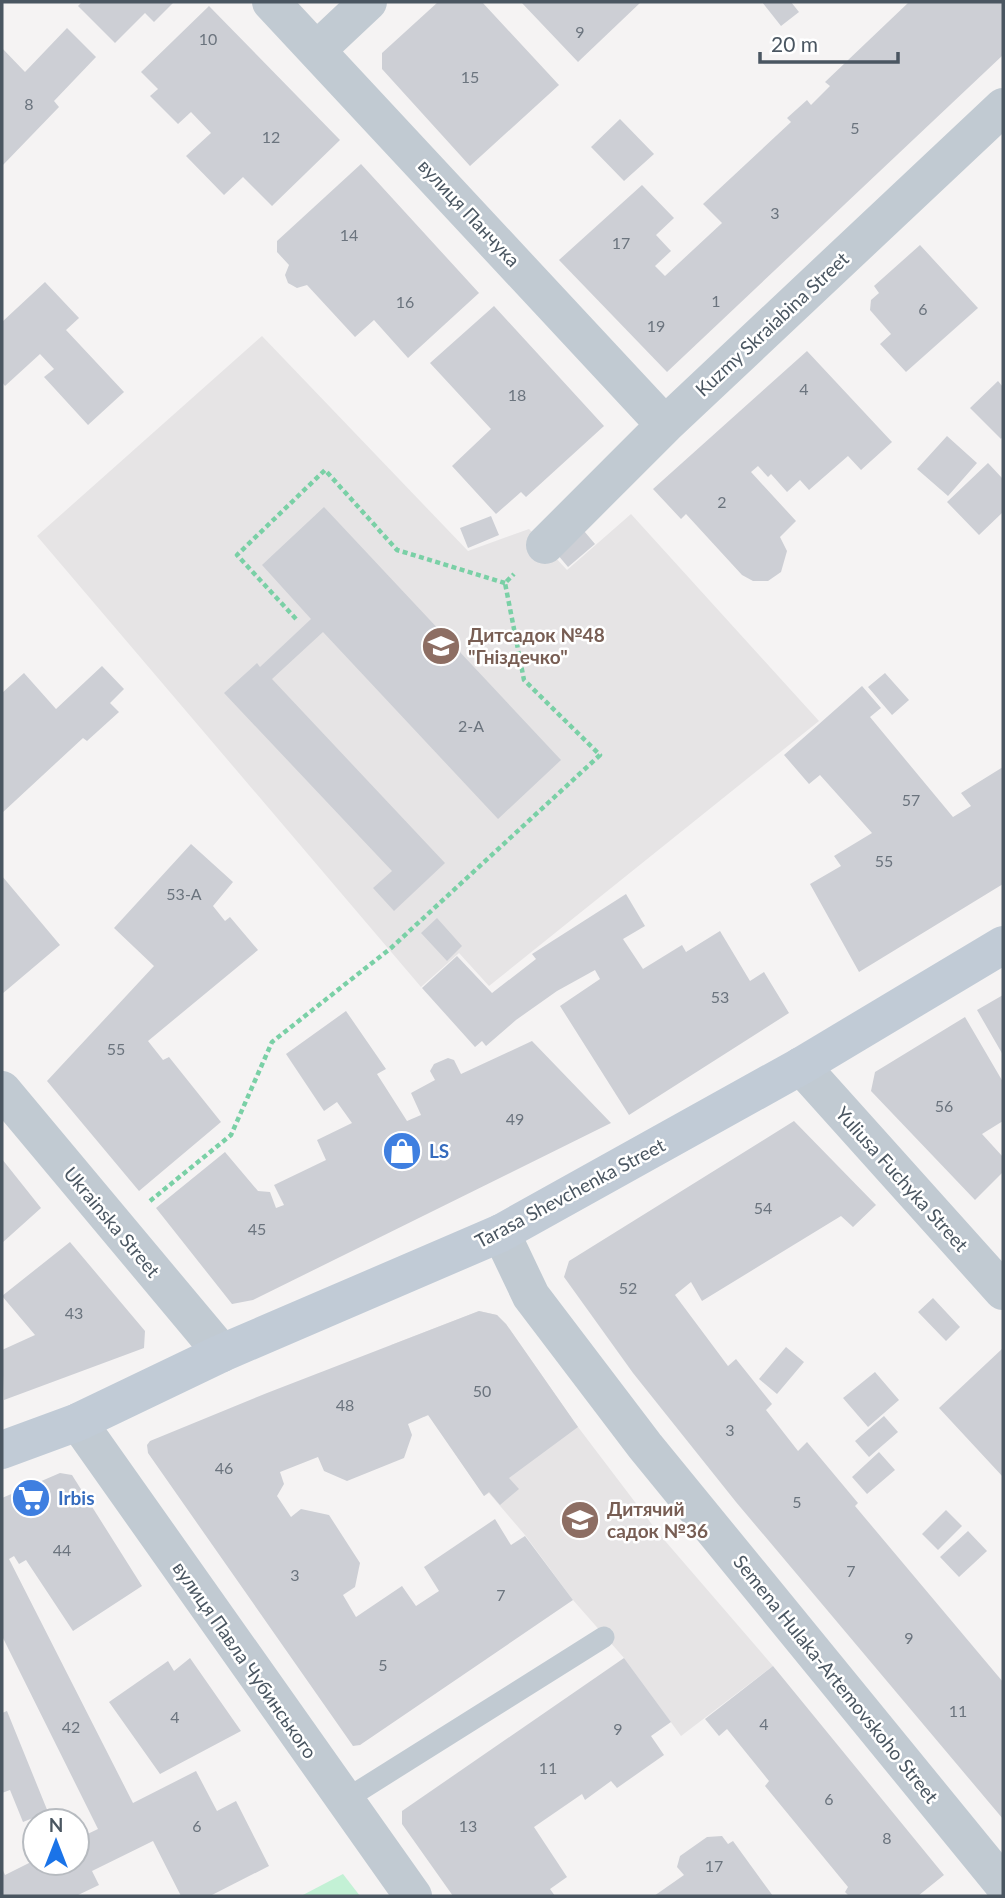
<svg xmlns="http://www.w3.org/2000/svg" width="1005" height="1898" viewBox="0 0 1005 1898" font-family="Lato,sans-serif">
<rect width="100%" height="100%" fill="#f5f3f3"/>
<!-- education -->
<path fill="#e6e4e5" d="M262,336L468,551L529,529L567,570L631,514L819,721L489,986L459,953L421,987L37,536Z
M479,1311L497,1315L506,1324L578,1427L660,1535L773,1666L681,1736L624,1658L573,1600L525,1535L489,1493L484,1496L429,1415L424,1417L391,1345Z"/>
<!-- green -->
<path fill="#c3f1d5" d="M343,1874L360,1896H301Z"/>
<!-- building -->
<path fill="#cdcfd5" d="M82,2H174L154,22L145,13L115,43L78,6Z
M438,2H482L559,85L470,166L382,69V53Z
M521,2H641L578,62Z
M762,2H791L799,12L781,26Z
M909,2H1003V55L667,372L559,260L642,185L674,218L656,235L671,251L655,266L665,276L722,223L703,204L791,122L787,118L807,100L811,105L830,86L825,82Z
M209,6L340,140L272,206L243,177L224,195L186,156L211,133L191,112L178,124L150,96L158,89L141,72Z
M67,28L96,57L54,101L59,107L2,166V48L25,72Z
M620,119L654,154L624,181L591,147Z
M361,164L479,293L408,358L374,320L355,337L307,285L297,288L288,283L285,275L289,265L277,252V241Z
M920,245L978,308L906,372L880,344L891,334L870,310L871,300L879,293L874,286Z
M45,282L79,318L66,330L124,392L88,425L44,377L54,369L40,354L5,386L2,382V322Z
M494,306L604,426L526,497L521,492L496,514L452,466L491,429L430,363Z
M807,351L892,442L861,470L848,456L809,490L800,480L787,492L771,474L768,477L758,466L751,472L796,521L780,537L787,551L781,572L768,581H753L742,575L686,514L681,519L653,489Z
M998,381L1003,387V436L1001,439L970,408Z
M947,436L977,463L948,496L917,469Z
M988,463L1003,479V512L979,535L947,502Z
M324,507L561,760L498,819L323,632L272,679L445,863L394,911L373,888L392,871L224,693L257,663L260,667L311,619L262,565Z
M491,516L499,535L468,548L460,528Z
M579,525L595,544L568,567L552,548Z
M102,666L124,689L110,703L119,712L87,741L83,738L2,813V693L24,673L56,709Z
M885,673L909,700L892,715L868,687Z
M862,686L881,708L870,717L953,817L971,806L961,793L1003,767V884L859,972L810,884L841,866L834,856L872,833L820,775L809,784L784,755Z
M191,844L233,882L213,906L225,921L230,917L258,950L148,1041L163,1060L169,1057L221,1122L139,1191L47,1081L154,966L114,928Z
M2,876L60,945L2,994Z
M626,894L645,926L623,939L643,969L682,945L686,952L720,931L750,981L764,972L789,1013L629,1115L560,1006L600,979L595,970L557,991L516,1020L486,1046L482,1041L475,1047L422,988L457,956L492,993L536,959L532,954Z
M437,918L462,946L447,961L421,933Z
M1003,995V1055L977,1010Z
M346,1011L386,1069L377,1074L407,1121L421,1115L411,1093L435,1080L430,1071L434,1064L448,1058L454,1060L461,1074L532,1041L611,1123L253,1300L232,1304L156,1208L225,1152L258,1191L270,1192L276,1208L284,1205L274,1185L326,1160L317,1140L352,1123L337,1102L324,1111L286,1054Z
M965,1017L1003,1082V1121L982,1134L1003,1157V1172L975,1200L871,1091L875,1072Z
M794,1121L876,1205L853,1227L841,1216L702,1301L691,1282L675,1295L728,1366L736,1359L772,1404L766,1410L798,1451L807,1442L858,1503L855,1506L1003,1682V1819L736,1502L633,1373L564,1277L569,1261Z
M2,1159L41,1208L2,1243Z
M70,1242L145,1331L144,1348L4,1400L2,1350L35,1335L2,1296Z
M933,1298L960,1327L946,1341L918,1312Z
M479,1311L497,1315L506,1324L578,1427L509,1478L519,1489L500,1505L489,1492L484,1496L428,1415L408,1424L412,1435L404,1458L347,1481L324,1471L318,1457L280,1472L284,1484L277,1496L291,1517L301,1509L329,1515L360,1563L355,1587L343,1595L356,1617L402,1586L416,1606L439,1591L424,1567L495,1519L511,1545L525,1536L573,1600L360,1745L353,1746L148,1453L147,1445L150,1441L267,1393Z
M786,1347L804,1362L777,1394L759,1379Z
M1003,1348V1477L939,1408Z
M875,1372L899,1400L868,1427L843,1398Z
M884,1416L898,1432L869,1457L855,1441Z
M879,1452L895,1470L867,1494L852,1477Z
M60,1473L72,1475L142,1586L73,1631L26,1560L19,1564L14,1556L9,1559L133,1803L196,1771L217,1811L236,1801L269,1866L210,1896H181L153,1841L92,1871L99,1885L76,1896H2V1868L5,1875L35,1860V1863H77V1839L98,1829L2,1636V1498Z
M946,1510L962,1526L938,1550L922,1534Z
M968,1531L987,1551L959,1577L940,1557Z
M190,1658L241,1731L160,1774L109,1702L168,1661L174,1671Z
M624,1658L671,1722L651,1736L664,1755L617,1788L611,1781L585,1800L582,1794L534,1827L567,1877L550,1889L555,1896H453L402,1824V1811Z
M773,1666L944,1875L918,1896H849L845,1892L848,1887L765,1786L769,1781L727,1729L719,1736L705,1719Z
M7,1711L48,1812L23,1822L10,1790L2,1793V1713Z
M722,1836L728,1844L733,1841L773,1896H654L684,1875L677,1867L680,1856L707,1837Z"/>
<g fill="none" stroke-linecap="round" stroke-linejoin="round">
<!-- path -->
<path stroke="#7ad0a6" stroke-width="4.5" stroke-dasharray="5 3.5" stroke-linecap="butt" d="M296,619L237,555L325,470L397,550L505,583
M150,1201L231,1135L272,1042L391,948L600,755L524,680L505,583L514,574"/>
<!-- lane -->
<path stroke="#c1cad2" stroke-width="21" d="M343,1801L604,1637"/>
<!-- street -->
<path stroke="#c1cad2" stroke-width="38" d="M271,2L665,425
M318,49L368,2
M545,545L665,425L1003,107
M801,1066L1003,1291
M2,1090L222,1353
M501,1233L531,1296L645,1446L1003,1884
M78,1422L413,1896"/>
<!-- secondary -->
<path stroke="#c1cbd6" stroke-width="38" d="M2,1450L78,1422L222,1353L501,1233L801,1066L1003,945"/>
</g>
<!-- icons -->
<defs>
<g id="school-disc" transform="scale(2.0125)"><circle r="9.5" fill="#8d6e63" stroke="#fff"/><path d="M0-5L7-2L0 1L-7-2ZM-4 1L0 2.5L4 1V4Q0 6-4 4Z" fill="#fff"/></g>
<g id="shop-disc" transform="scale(2.0125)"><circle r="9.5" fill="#3f7fe0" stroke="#fff"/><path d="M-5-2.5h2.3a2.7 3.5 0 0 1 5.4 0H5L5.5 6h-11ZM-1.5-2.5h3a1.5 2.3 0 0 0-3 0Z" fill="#fff"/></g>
<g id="supermarket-disc" transform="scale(2.0125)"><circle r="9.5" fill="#3f7fe0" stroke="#fff"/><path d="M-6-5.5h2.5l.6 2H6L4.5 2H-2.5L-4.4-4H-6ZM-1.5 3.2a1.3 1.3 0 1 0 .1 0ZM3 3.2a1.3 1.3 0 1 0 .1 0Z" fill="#fff"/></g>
</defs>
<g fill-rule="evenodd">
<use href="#school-disc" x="441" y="646"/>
<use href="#shop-disc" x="402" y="1151"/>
<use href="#supermarket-disc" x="31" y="1498"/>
<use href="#school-disc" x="580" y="1520"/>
</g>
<g text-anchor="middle" stroke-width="5" stroke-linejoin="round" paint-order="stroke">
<!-- number labels -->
<g font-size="16" fill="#6b747e">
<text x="580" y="38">9</text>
<text x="208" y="45">10</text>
<text x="470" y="83">15</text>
<text x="29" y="110">8</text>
<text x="855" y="134">5</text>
<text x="271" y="143">12</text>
<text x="775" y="219">3</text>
<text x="349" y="241">14</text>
<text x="621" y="249">17</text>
<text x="716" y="307">1</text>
<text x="405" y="308">16</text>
<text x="923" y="315">6</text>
<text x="656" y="332">19</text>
<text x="804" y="395">4</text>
<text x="517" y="401">18</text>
<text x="722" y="508">2</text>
<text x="471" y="732">2-А</text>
<text x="911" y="806">57</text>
<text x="884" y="867">55</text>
<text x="184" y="900">53-А</text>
<text x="720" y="1003">53</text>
<text x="116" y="1055">55</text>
<text x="944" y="1112">56</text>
<text x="515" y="1125">49</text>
<text x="763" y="1214">54</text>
<text x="257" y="1235">45</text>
<text x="628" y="1294">52</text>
<text x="74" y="1319">43</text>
<text x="482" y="1397">50</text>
<text x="345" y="1411">48</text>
<text x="730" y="1436">3</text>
<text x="224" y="1474">46</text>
<text x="797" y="1508">5</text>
<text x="62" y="1556">44</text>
<text x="851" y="1577">7</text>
<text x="295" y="1581">3</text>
<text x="501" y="1601">7</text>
<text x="909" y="1644">9</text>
<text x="383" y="1671">5</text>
<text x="958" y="1717">11</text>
<text x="175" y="1723">4</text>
<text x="764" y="1730">4</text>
<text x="71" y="1733">42</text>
<text x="618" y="1735">9</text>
<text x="548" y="1774">11</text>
<text x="829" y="1805">6</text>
<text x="197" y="1832">6</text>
<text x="468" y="1832">13</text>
<text x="887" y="1844">8</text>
<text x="714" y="1872">17</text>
</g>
<!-- street labels -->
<g font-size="19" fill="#4a5661" stroke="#fff">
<text transform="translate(469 213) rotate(47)" y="7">вулиця Панчука</text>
<text transform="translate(772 324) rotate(-43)" y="7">Kuzmy Skraiabina Street</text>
<text transform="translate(902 1179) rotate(48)" y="7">Yuliusa Fuchyka Street</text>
<text transform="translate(570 1193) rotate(-28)" y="7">Tarasa Shevchenka Street</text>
<text transform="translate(112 1222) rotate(50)" y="7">Ukrainska Street</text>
<text transform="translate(245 1660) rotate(55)" y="7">вулиця Павла Чубинського</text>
<text transform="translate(836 1679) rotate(51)" y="7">Semena Hulaka-Artemovskoho Street</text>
</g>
<!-- education labels -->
<g font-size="19" font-weight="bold" fill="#785e54" stroke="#fff" text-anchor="start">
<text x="468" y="642">Дитсадок №48<tspan x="468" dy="22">"Гніздечко"</tspan></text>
<text x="607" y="1516">Дитячий<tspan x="607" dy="22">садок №36</tspan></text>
</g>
<!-- shop labels -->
<g font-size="19" font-weight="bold" fill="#366cbe" stroke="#fff" text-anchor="start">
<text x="429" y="1158">LS</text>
<text x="58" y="1505">Irbis</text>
</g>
</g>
<!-- border -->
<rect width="1005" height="1898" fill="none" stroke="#4a5661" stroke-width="7"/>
<!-- north arrow -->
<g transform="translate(56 1842)"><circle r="33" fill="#ffffff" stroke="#b7bbc0" stroke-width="2"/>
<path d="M0-5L12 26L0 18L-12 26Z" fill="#1a73e8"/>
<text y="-10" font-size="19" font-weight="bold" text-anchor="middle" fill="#4a5661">N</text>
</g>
<!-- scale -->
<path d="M760 52v10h138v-10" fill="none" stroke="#4a5661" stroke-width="3.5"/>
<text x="771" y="52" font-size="21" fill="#4a5661" stroke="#ffffff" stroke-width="5" paint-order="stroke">20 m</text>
</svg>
